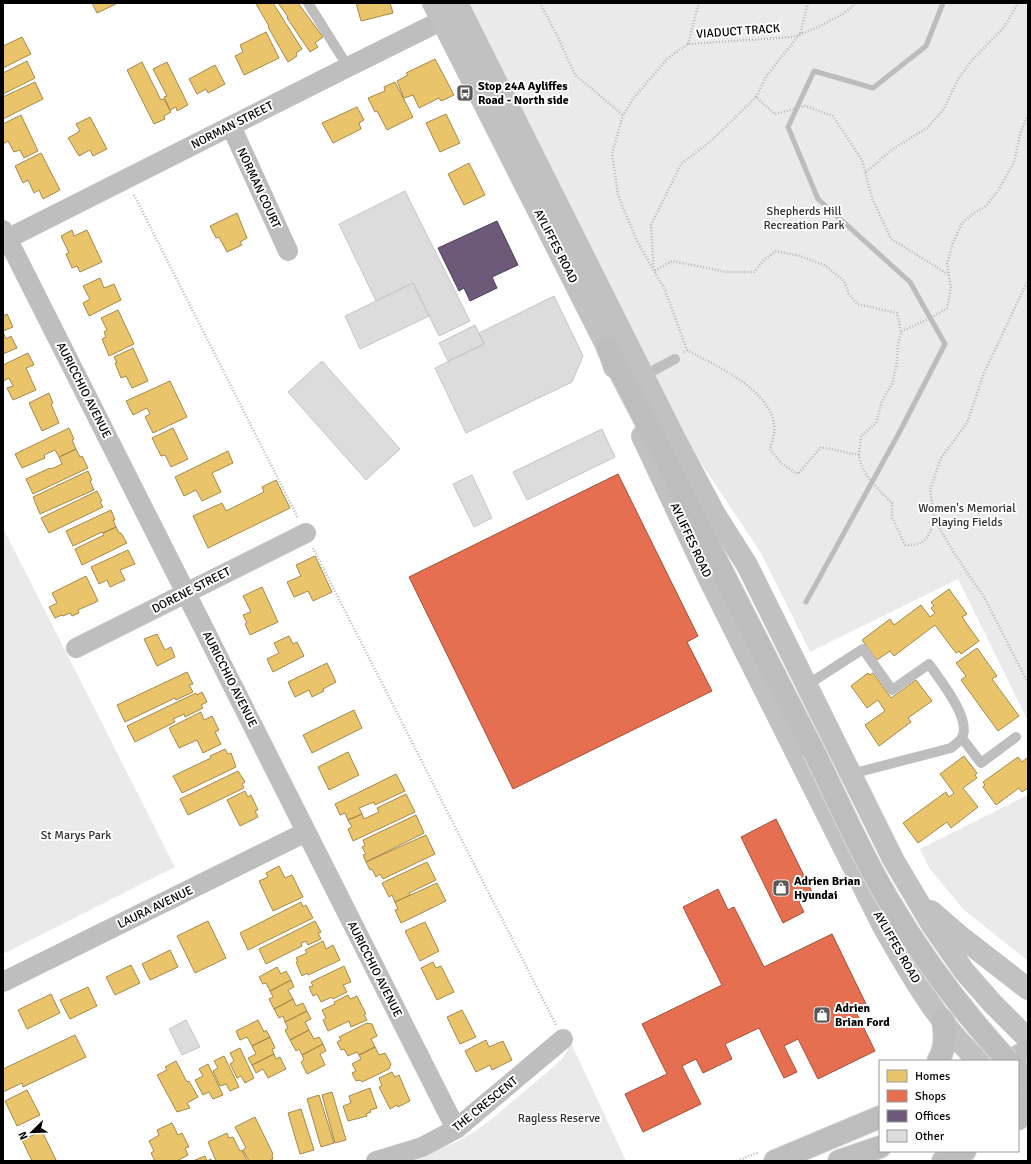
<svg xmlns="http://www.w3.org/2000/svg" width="1031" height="1164" viewBox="0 0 1031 1164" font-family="Signika,sans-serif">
<rect width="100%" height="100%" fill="#fff"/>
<!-- park -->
<path fill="#eaeaea" d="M457,3H1028V721L958,579L810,652L761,553L643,376Z
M3,528L175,867L3,954Z
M1028,795V961L964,910L929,868L920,849Z
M571,1043L626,1161H403L444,1147L458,1141L477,1130L494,1117L552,1068L563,1058Z"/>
<!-- homes -->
<path fill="#e9c46a" stroke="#a3894a" d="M92,3H118L97,13Z
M258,3H273L302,49L296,53L297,56L288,62L268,27L269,26L256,4Z
M278,3H298L323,37L315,43L318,47L310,52L287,18L288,17Z
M356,3H390L393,13L361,21Z
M266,32L279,58L244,75L235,56L243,52L240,45Z
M22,37L31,54L3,68V46Z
M435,59L454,95L441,101L439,98L419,108L413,95L404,98L397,81L408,75L406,73Z
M27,61L35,78L3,94V73Z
M142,62L161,100L164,99L171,112L164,116L165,119L154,124L127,70Z
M167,62L188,105L177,111L176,107L170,110L164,97L167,96L153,69Z
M215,65L225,84L208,93L206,89L197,94L189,79Z
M35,82L43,99L3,119V97Z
M395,82L413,117L387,130L377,111L375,112L368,98L385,91L384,87Z
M357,107L364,120L359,123L361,129L333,143L322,123Z
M446,114L460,143L440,152L426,123Z
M21,115L38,151L24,158L20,150L14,152L8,141L3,144V124Z
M90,117L107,149L93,156L90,150L79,156L68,138L80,131L76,124Z
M41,153L60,190L43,199L39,190L34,193L28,180L23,183L15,166Z
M469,163L485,195L464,205L448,174Z
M237,213L247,238L240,242L242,245L227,252L219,237L216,238L210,226Z
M72,230L74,236L87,230L102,262L80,272L77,266L72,268L66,254L69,253L61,236Z
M100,278L104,288L114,284L121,300L89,316L83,303L90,299L83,286Z
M118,310L134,344L109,356L102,339L106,337L104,332L107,330L101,318Z
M7,314L13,327L3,331V316Z
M3,332L6,339L11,336L17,348L3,354Z
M133,348L148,381L132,388L126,376L121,378L115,363H117L114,357Z
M28,353L34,365L26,368L36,390L13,400L7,388L13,386L9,378L3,381V365Z
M170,381L187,417L153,433L145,417L150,414L147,408L133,415L126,401Z
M49,393L53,403L51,404L59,423L42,431L29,403Z
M69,428L74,439L72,440L76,449L59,457L55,450L44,455L45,458L22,468L15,454Z
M173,428L188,459L171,467L165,455L161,456L152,438Z
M76,449L80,457L82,456L88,468L33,494L26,479L50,468L51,469L62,464L59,457Z
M228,451L233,463L212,473L221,492L202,501L196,490L184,496L175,477Z
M88,471L92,480L90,481L94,490L40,514L33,497Z
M276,480L290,508L208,548L193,516L222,503L226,511L264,492L262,487Z
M97,491L102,501L100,502L103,507L49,533L41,518Z
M111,510L115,520H113L116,527L103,533L102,532L73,546L66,531Z
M116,527L119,533H121L127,543L82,565L75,549L104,535L103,533Z
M128,550L135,564L120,570L125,580L110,587L107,580L99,584L91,567Z
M315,556L332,592L313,601L308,591L294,597L287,582L301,576L296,565Z
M86,576L98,601L78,610L79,613L72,616L70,613L63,616L62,615L55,618L49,607L57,603L52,593Z
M262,587L278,622L250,635L245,624L247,623L243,615L251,612L243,596Z
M949,589L967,614L962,617L979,641L961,654L959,651L956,653L935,625L894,656L890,651L877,660L862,640L890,619L894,625L921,605L930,617L935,613L931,608L934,606L931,602Z
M157,634L165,650L171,647L175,657L157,666L144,639Z
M289,636L293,644L297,642L304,656L273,672L267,659L279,653L274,643Z
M977,648L997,676L992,679L1019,716L998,731L961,680L966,676L956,663Z
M327,663L336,682L323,689L324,691L312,697L309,690L295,697L288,682Z
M187,672L193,684L189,685L193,692L176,700L175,698L125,722L117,705Z
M868,673L870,675L873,673L891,698L916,680L932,701L908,718L911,722L879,746L865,725L885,711L878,700L867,708L851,686Z
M202,692L207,702L201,705L203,708L185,717L184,714L173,719L175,722L135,742L127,726L196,693L197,695Z
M354,710L362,728L312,753L303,735Z
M201,712L204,720L212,716L219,730L215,732L221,744L203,753L197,740L179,748L169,728Z
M225,749L228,754L231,753L236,767L182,793L173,776L211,758L210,756Z
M348,752L359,775L329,790L318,767Z
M964,756L977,773L975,775L977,778L963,788L978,807L951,828L947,822L918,843L903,823L946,792L949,797L954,793L940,774Z
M1018,757L1022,762L1028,757V788L1022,792L1019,788L996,805L983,787L985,785L983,782Z
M238,771L245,782L242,784L244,788L188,815L180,799Z
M396,774L405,791L375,805L374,802L359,808L362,814L348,820L345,813L340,815L335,804Z
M245,791L248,797L251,795L258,810L255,811L258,817L240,826L227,800Z
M406,794L415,812L353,841L348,829L352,827L348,820L362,814L364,819L379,812L377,808Z
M416,815L424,833L366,862L363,855L366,854L362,847L365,846L363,840Z
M426,835L435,854L383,879L380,874L376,877L372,869L370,870L366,862Z
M427,862L436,880L409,893L410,895L395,902L392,895L389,897L382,883Z
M279,866L285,878L292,875L303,897L273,911L259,881L268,877L266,873Z
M437,883L446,901L401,923L395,910L398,909L395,902Z
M301,902L303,907L306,905L313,918L248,950L240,933Z
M208,921L226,958L195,973L177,936Z
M315,921L321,932L318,933L321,939L308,945L306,941L301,943L302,946L266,964L259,949Z
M425,922L439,951L420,961L405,931Z
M323,941L326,949L333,945L340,960L308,975L307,973L302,976L296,962L298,961L296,958L307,953L305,950Z
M170,950L178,967L150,980L142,964Z
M433,962L436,968L441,966L454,992L437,1000L421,968Z
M131,965L140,983L115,995L106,977Z
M344,966L351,982L343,985L347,992L333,999L332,997L321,1002L317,994L313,996L309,987L313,986L311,982Z
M277,967L281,974L286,971L291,980L270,991L266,983L263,984L259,977Z
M291,980L294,987L288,990L293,999L274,1009L269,999L273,997L270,991Z
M88,987L97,1006L70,1019L60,1000Z
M51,994L60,1013L27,1029L18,1010Z
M348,995L350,999L357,996L366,1014L364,1015L367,1020L351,1027L349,1021L328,1031L323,1020L326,1018L322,1010L335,1004L334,1002Z
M293,999L296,1006L303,1003L307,1011L285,1022L283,1016L279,1018L274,1009Z
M462,1010L476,1037L460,1044L447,1017Z
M307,1011L311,1019L305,1022L309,1030L290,1040L285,1030L288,1028L285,1022Z
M258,1020L264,1032L266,1030L270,1037L252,1046L247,1037L240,1040L236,1031Z
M367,1023L372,1024L377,1036L371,1039L375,1047L359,1055L357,1052L348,1056L344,1049L341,1050L337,1042L341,1040L339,1037Z
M309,1030L314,1039L319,1037L323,1044L302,1055L299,1049L296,1051L290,1040Z
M75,1035L86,1057L23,1087L22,1083L3,1092V1069Z
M270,1037L275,1048L272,1049L274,1054L252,1065L248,1058L256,1054L252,1046Z
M486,1040L489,1047L503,1041L512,1060L492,1070L490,1065L476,1072L465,1051Z
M323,1044L326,1051L320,1054L325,1065L307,1074L301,1062L304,1060L302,1055Z
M375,1047L379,1055L385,1053L391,1064L389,1069L362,1082L360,1080L356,1081L352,1073L356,1071L352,1064L361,1059L359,1055Z
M240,1048L254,1078L245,1083L241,1076L237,1078L230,1064L234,1061L230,1053Z
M274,1054L276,1059L280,1057L286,1069L268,1078L263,1069L256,1073L252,1065Z
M224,1056L239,1087L230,1091L226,1084L220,1086L213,1071L218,1068L214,1061Z
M176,1061L187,1082L189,1081L198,1097L187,1103L190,1108L177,1112L157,1075L167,1070L165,1067Z
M208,1064L223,1095L213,1099L209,1092L203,1095L195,1080L203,1076L199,1069Z
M392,1072L395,1077L399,1075L410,1101L398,1107L397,1105L390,1109L379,1087L382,1086L379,1078Z
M370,1088L377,1108L370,1110L371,1112L366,1114L367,1116L348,1121L343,1106L351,1103L349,1096Z
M27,1090L40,1115L17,1126L5,1101Z
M332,1092L346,1140L335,1143L322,1095Z
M319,1095L334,1143L321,1147L307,1099Z
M301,1109L314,1150L300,1154L288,1113Z
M255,1117L273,1154L272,1155L273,1159L268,1161H249L243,1150L246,1148L235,1127Z
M172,1123L178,1135L182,1133L189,1147L185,1148L188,1155L177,1161H155L151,1153L154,1151L149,1141L159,1135L157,1130Z
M42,1131L56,1160L53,1161H32L22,1140Z
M227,1133L229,1138L233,1137L240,1151L242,1150L247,1161H216L208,1142Z
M205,1156L207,1161L211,1159V1161H193Z"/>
<!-- shops -->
<path fill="#e76f51" stroke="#a24e39" d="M618,474L698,636L687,642L712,691L513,789L409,577Z
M776,819L813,894L799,902L804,912L783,923L741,837Z
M718,889L728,910L734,907L764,967L832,934L867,1006L856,1012L875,1051L818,1079L798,1039L784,1046L797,1072L784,1078L759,1028L725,1044L732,1059L703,1073L696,1059L682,1066L701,1104L643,1132L625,1094L667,1074L642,1024L722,985L683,907Z"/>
<!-- offices -->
<path fill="#6d597a" stroke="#4c3e55" d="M497,221L518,265L492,277L497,288L470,301L464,288L459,291L438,248Z"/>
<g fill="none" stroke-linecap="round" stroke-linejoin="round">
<!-- stream -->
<path stroke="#bcbcbc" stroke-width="5" d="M806,602L899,433L945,344L910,282L818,199L788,127L814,71L873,88L926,46L943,3"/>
</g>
<!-- building -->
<path fill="#dcdcdc" stroke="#c5c5c5" d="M405,191L470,321L439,336L413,283L376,301L339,224Z
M413,283L429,316L360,349L345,316Z
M554,296L583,356L572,382L466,433L435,368L484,344L479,333Z
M475,325L484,344L448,361L439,343Z
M322,361L400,449L366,480L288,392Z
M602,429L615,457L527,500L513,472Z
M472,475L492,518L474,527L453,484Z
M186,1020L200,1047L182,1055L169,1029Z"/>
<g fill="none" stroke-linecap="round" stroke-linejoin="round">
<!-- highway casing -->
<g stroke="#dbdbdb" stroke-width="24">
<path id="highway" d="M608,349L665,459L813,750
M938,1061C946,1048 945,1035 943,1020
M1009,1061L1028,1051
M1018,1096L1028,1092
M1018,1119L1028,1112
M775,1161L880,1117
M839,1161L880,1147
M943,1161L965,1151"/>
</g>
<!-- path -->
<path stroke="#b8b8b8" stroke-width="2.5" stroke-dasharray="1 2" stroke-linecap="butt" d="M540,3L557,35L575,75L623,115
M808,3L800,34L767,75L756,97L775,114L805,106L833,116L862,160L872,198L891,239L948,274
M688,44L699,3
M756,97L712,140L681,164L651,225L654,271L672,261L727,272H754L765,259L776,251L800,256L826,266L844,281L849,294L857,304L897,313L901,332
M866,172L893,149L927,128L944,109L958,79L974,58L1005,26L1018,3
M134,195L298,518
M1028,280L984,373L967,423L941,458L930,490L935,521L956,556L984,597L1028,683
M687,350C716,366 768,388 774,424C776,431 772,442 770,449L782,464L798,474L821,447L859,455
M684,352L687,350L665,290L637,241L618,195L612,154L623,115L633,99L668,58L688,44L793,37L818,27L843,14L856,3
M935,521C926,539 928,545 905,545L892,517V503C879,490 861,475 859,455C859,449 861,442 861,436L876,423L882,401L892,384L897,363L898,344L901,332C916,324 933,318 947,308L951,287L947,264L953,243L962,223L974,213L986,206L998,191L1014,162L1021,131L1028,115
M313,548L556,1025
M737,1161L759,1152"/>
<!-- lane -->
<path stroke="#bebebe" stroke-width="10" d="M308,3L348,67
M643,376L675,359
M807,685L863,649L892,690L929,664C939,679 974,721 961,739C959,742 954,745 951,748L851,774
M962,738L981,763L1016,737"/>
<!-- street -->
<path stroke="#bebebe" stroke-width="20" d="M231,126L288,251
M3,230L456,1129
M3,241L348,67L457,13
M76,648L306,533
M3,982L306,832
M376,1161L422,1147L456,1129L563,1039"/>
<!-- secondary -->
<path stroke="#c1c1c1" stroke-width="22" d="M433,3L608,349L614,367
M457,3L675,439L716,516L747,565L894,861L932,925L964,971L993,1004L1028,1039
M642,436L709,579L883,926C908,970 940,1027 979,1061
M931,911L961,937L1028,989"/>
<!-- highway -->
<use href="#highway" stroke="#bdbdbd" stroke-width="22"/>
<!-- highway-bridge casing -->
<g stroke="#dbdbdb" stroke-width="24" stroke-linecap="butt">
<path id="highway-bridge" d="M813,750C838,800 860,853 889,901C923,959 963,1012 1008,1061
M1018,1071L1028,1081"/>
</g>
<!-- highway-bridge -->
<use href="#highway-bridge" stroke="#bdbdbd" stroke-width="22"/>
</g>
<!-- icons -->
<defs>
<g id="bus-square" transform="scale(0.9)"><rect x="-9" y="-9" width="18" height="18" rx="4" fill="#595959" stroke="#fff"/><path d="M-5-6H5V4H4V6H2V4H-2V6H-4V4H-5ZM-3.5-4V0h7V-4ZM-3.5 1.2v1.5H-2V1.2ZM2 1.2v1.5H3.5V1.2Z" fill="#fff"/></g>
<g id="shop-square" transform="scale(0.9)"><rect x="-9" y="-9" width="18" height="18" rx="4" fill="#595959" stroke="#fff"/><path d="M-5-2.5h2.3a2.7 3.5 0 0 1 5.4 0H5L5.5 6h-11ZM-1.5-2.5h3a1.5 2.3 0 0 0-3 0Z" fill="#fff"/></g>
</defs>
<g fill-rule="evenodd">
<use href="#bus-square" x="465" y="93"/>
<use href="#shop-square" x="781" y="888"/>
<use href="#shop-square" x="822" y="1015"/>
</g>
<g text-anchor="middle" stroke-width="4" stroke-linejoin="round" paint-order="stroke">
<!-- street labels -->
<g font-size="12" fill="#000" stroke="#fff">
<text transform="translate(738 31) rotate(-4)" y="4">VIADUCT TRACK</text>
<text transform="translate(232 125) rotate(-27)" y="4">NORMAN STREET</text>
<text transform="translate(259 188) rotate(65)" y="4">NORMAN COURT</text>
<text transform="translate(556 246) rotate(63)" y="4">AYLIFFES ROAD</text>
<text transform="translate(84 390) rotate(63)" y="4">AURICCHIO AVENUE</text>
<text transform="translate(691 540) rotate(65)" y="4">AYLIFFES ROAD</text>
<text transform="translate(191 590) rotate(-27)" y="4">DORENE STREET</text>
<text transform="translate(230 679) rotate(63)" y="4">AURICCHIO AVENUE</text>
<text transform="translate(155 907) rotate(-26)" y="4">LAURA AVENUE</text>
<text transform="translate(897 947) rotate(60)" y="4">AYLIFFES ROAD</text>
<text transform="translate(375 969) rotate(63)" y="4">AURICCHIO AVENUE</text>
<text transform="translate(485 1104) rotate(-39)" y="4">THE CRESCENT</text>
</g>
<!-- poi labels -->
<g font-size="12" font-weight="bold" fill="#000" stroke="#fff" text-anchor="start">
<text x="478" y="90">Stop 24A Ayliffes<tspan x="478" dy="14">Road - North side</tspan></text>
<text x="794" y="885">Adrien Brian<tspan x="794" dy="14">Hyundai</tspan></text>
<text x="835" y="1012">Adrien<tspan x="835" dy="14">Brian Ford</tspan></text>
</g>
<!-- park labels -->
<g font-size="12" fill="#2f2f2f" stroke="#fff">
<text x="804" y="215">Shepherds Hill<tspan x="804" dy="14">Recreation Park</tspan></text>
<text x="967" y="512">Women's Memorial<tspan x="967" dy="14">Playing Fields</tspan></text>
<text x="76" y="839">St Marys Park</text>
<text x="559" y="1122">Ragless Reserve</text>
</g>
</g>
<!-- border -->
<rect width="1031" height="1164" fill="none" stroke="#000000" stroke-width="8"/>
<!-- legend -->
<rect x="879" y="1060" width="140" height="92" fill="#ffffff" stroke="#999999"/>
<rect x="887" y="1070" width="20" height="12" fill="#e9c46a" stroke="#999999"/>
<text x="915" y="1080" font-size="12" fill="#000000">Homes</text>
<rect x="887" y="1090" width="20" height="12" fill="#e76f51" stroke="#999999"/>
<text x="915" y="1100" font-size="12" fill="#000000">Shops</text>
<rect x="887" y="1110" width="20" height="12" fill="#6d597a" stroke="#999999"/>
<text x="915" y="1120" font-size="12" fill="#000000">Offices</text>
<rect x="887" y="1130" width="20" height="12" fill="#dcdcdc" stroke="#999999"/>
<text x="915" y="1140" font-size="12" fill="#000000">Other</text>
<!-- north arrow -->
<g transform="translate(32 1132) rotate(247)" stroke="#ffffff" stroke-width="3" paint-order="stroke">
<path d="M0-3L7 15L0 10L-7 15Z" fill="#000000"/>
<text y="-6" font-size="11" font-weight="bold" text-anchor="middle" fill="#000000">N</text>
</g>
</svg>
